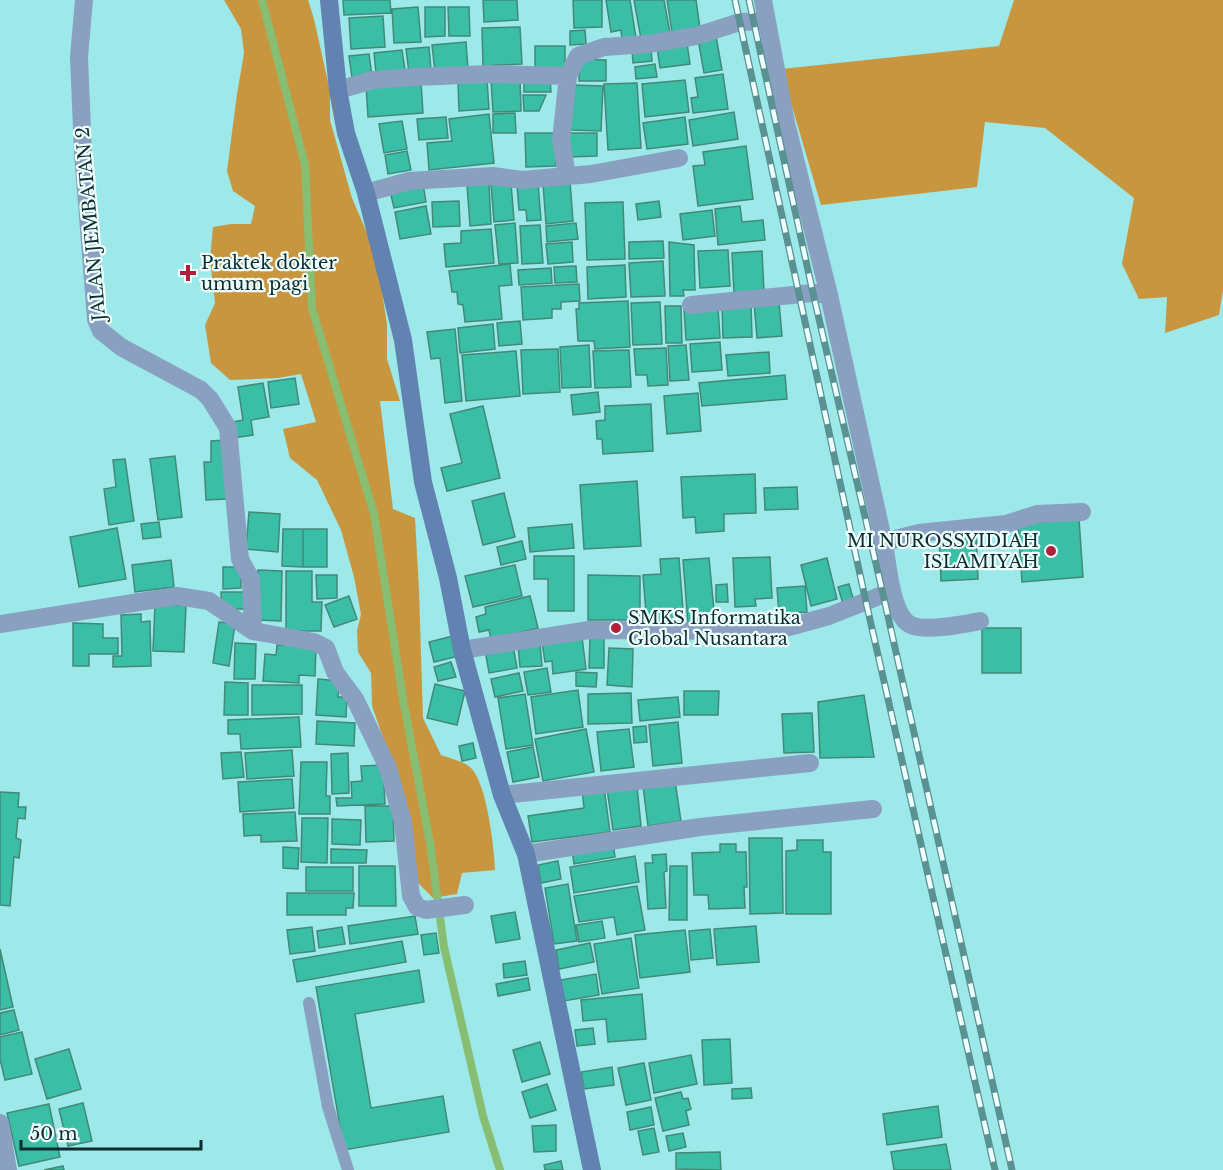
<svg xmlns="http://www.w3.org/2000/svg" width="1223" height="1170" viewBox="0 0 1223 1170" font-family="'Libre Baskerville',serif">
<rect width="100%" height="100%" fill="#9de9ea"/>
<!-- forest -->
<path fill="#c99640" d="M224,0H308L314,19L330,91V120L352,198L376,254L387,324V359L400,401H380L393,509L415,518L419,590L423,718L441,755C449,758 465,762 471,768C487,784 494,847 495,870L462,873L457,894L433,898L414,879L405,801L372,706L371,673L358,652L357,631L361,614L354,577L341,530L317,480L290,458L283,429L316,422L301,374L278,378L230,380L211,363L205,325L215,303L210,259L213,227L231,224H251L255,206L233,191L227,171L237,94L244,53L241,29Z
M1014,0H1223V290L1219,315L1165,333L1167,297L1139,299L1122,264L1134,198L1045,128L985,122L977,187L821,205L781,69L999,46Z"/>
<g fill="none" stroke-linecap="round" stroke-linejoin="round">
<!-- stream -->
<path stroke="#88be72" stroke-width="8" d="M262,0L305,165L312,308L374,514L403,699L430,843L444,947L483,1116L500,1170"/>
</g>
<!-- building -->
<path fill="#3abea5" stroke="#438979" stroke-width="1.5" d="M343,0H390L391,13L344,15Z
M483,0H517L518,20L484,22Z
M573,0H602V27L574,28Z
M606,0H630L636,38L622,40L621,30L611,32Z
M634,0H664L670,33L641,39Z
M667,0H696L700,28L672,32Z
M418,7L421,42L394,43L392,9Z
M425,7H445V36L425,37Z
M448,7H469L470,36H449Z
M383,16L385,47L351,49L349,18Z
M520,27L522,64L483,66L482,28Z
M585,30L586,44L570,45V31Z
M716,36L722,70L704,73L698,39Z
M466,42L468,69L435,72L432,45Z
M687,43L690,64L660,68L657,47Z
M535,46H565V70H535Z
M429,47L431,70L409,73L406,49Z
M651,47L652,61L633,63L632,50Z
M402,50L405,70L376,73L374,53Z
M369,54L372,76L352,78L349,56Z
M579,59L606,60V81H579Z
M655,64L657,77L636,79L635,67Z
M723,74L728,109L693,113L691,98L698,97L695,78Z
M550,77L551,92H524V78Z
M520,78L521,111L493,112L491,79Z
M487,80L489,109L459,111L458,82Z
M685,80L689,112L645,117L642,84Z
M421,82L423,113L368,117L366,86Z
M637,83L641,148L608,150L604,84Z
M572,85L603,86L601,131L570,130Z
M523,95H546L539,111H524Z
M734,112L738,139L693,146L689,120Z
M515,113L516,133H493V114Z
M489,114L494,163L429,170L427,143L452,141L449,119Z
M446,117L448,138L419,140L417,119Z
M685,117L688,144L647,149L643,123Z
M402,121L407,149L384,153L379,124Z
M525,133H556V166L526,167Z
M568,133H597V156L568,157Z
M746,146L753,199L698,206L693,166L705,165L703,152Z
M407,151L411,170L388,174L385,155Z
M570,181L573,221L546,224L543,184Z
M511,183L514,220L494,222L491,184Z
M538,183L541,220L527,221L526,210H519L517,185Z
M423,184L426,202L394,208L390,191Z
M489,184L491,224L470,226L467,185Z
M459,201L460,226L433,227L432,202Z
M659,201L661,217L638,220L636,204Z
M623,202L625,259L587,260L585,203Z
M426,206L431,234L400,239L395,212Z
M740,206L742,222L763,220L765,240L718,245L715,209Z
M712,210L715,236L683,240L680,214Z
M515,223L518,263L499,264L495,225Z
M576,223L578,239L547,242L546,226Z
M540,225L543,263L522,264L520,226Z
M491,229L494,263L446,267L444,244L461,243V231Z
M663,241L664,258L629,259V242Z
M572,242L573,262L548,264L546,244Z
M669,242L694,245L695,290H683L684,296H670Z
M728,250L730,286L700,288L698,251Z
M762,251L764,292L734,294L732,253Z
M663,261L665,296L631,297L629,263Z
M510,264L512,285L499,286L502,319L465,322L463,305L458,304L457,292H452L449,271Z
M625,265L626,297L588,299L587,267Z
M576,266L577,282L555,283L554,267Z
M551,268L552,283L519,285L518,270Z
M579,284L580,301L561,302V309H552V318L523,320L521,287Z
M628,301L630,347L595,349L594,341H578L576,309H579V303Z
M660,302L662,344L633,345L631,303Z
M779,302L782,336L757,338L754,303Z
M751,304L752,337L723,338L722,305Z
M665,306H681L682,343H666Z
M718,307L720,338L686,340L684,309Z
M520,321L522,344L499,346L497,323Z
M493,324L495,349L460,353L458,328Z
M455,329L462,401L445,403L440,358L431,359L427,332Z
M720,342L722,370L692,372L690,344Z
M589,345L591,387L562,388L560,347Z
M686,345L689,380L670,381L668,346Z
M666,348L668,385L648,386L647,375H636L634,349Z
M558,349L560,392L523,394L521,350Z
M629,350L631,387L595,388L593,351Z
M516,351L520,396L466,401L462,355Z
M769,352L770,373L728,376L726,355Z
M785,375L787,399L702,406L699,383Z
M295,378L299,404L271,408L268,382Z
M263,383L269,417L251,420L253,435L234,438L232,422L243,420L238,387Z
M598,392L600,412L573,415L571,395Z
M698,393L701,431L667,434L664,396Z
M651,404L653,451L603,454L602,439H597L596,421L605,420V406Z
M483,406L500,478L447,491L441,468L462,463L450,414Z
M225,440L227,499L206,500L204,462H211V441Z
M175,456L182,517L158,520L150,459Z
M125,459L134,521L109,525L104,489L116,487L113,460Z
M755,474L756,513L724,514V531L696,533L695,517L683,518L681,477Z
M637,481L641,546L584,549L580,485Z
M797,487L798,509L765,510L764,488Z
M504,493L515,537L483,545L472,501Z
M249,512L280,514L278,552L246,549Z
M1079,519L1083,577L1022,582L1018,524Z
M159,522L161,537L143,539L141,524Z
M572,524L574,548L530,552L528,528Z
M117,528L126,579L79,587L70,537Z
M283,529H303V567L282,566Z
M303,529H327V567H303Z
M976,531L978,579L941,581L939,533Z
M522,541L526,559L501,565L497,547Z
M534,556H574V611H548V579H534Z
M770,557L772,598L755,599L756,606L735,607L733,558Z
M679,558L684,623L647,626L643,575L661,574L660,559Z
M709,558L715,621L688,624L683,560Z
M827,558L837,599L811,606L801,565Z
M171,560L174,587L135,592L132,565Z
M515,565L522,596L473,607L465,576Z
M223,567H241V588L223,589Z
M258,570L282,571L281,621L256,620Z
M286,571H312V602H322L321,631H286Z
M316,575H337V598L317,599Z
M588,575L640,576V620H588Z
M727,584L728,602H716V585Z
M849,584L854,602L843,604L838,587Z
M805,586L807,612L779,614L777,588Z
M221,592H244V609H222Z
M349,596L357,619L334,627L325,605Z
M530,596L538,628L491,640L489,630L479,632L476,617L486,614L485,607Z
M155,604L186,605L184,652L153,651Z
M141,614V622L150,621L151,666L113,667V656H122L121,615Z
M219,622L235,624L229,666L213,663Z
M73,623L103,624V638H118V654H89V666H73Z
M982,628H1021V673H982Z
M453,636L459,656L434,662L429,642Z
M590,636H604V668H589Z
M582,637L586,669L553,674L552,661L545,662L542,642Z
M235,643L256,644L255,679H234Z
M540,644L542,666L520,667L518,645Z
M277,645L316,646L315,676L299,675V683L263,681L265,654L276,655Z
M513,645L517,668L489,673L485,650Z
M609,648L633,649L632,687L607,685Z
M451,662L456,677L438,681L434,667Z
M547,668L551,692L528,695L524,672Z
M576,672L597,673L596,687L576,686Z
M519,673L523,691L495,697L491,679Z
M318,679L340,681L338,697H347L346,717L316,715Z
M225,682L248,683V715H224Z
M435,684L465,691L457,725L427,718Z
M252,685H302V714L252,715Z
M578,690L583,727L536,734L531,697Z
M684,691H719L718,715H684Z
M631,693L632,723L588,724V694Z
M525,694L533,745L506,749L498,698Z
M864,695L874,757L820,758L818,702Z
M678,697L680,717L640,721L638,700Z
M812,713L814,752L784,753L782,714Z
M299,717L301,747L241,749L240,734H228V720Z
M317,721L355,723L354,746L316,744Z
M678,722L682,763L653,766L649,725Z
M646,726L647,742L634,743L633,727Z
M586,729L594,772L543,781L535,739Z
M629,729L634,767L601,771L597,732Z
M473,743L476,758L462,761L459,746Z
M533,747L539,777L513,782L507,752Z
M292,750L294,776L247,779L245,753Z
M241,752L244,777L223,779L221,753Z
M348,753L349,793L332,794L331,754Z
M301,762H327L326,796H330V814H299Z
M383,765L385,804L337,806L336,798H352L351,782L362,781L361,766Z
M292,779L294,808L240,812L238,782Z
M675,781L681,821L648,826L643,786Z
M637,786L641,826L613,830L607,789Z
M604,787L610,832L532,842L528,816L584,808L582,790Z
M0,792L19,793L18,807H26L25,819L18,818L16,838L21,840L19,858L14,857L10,906L0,905Z
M365,806H393L394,841L366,842Z
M295,812L297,841L261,842V835L244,836L243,814Z
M302,818H328L327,863L301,862Z
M332,819L361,820L360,845L332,844Z
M749,838H782L783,913L750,914Z
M797,840H823V852H831V914H786V851L797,850Z
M613,843L615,857L574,864L572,850Z
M720,844H736V852H746L747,887H744L745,908L709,909L708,895H694L692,853L720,852Z
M283,847L299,848L298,869L283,868Z
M331,849L367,850L366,863H331Z
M666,854L667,871L664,872L666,908L648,909L645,863H653L652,855Z
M635,856L639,882L574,893L570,867Z
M558,861L561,879L541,883L538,865Z
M359,866H395L396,906H359Z
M670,866H687V920H669Z
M306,867H353V891H306Z
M568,884L577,941L554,944L545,888Z
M637,886L645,930L617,935L614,917L579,922L574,896Z
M287,893H354L353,908H346V915H287Z
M515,912L520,939L496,943L491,916Z
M415,916L418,934L350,944L348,926Z
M602,921L605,938L579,942L576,925Z
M756,926L759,962L717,965L714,929Z
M312,927L315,951L290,954L287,930Z
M342,927L345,944L319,948L317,931Z
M710,929L713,958L691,960L689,931Z
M685,930L690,972L640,978L635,935Z
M436,933L439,953L424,955L421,935Z
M631,938L639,988L602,994L594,944Z
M402,941L406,962L297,982L293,960Z
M590,943L594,962L559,969L556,950Z
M0,949L13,1007L0,1010Z
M525,961L527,975L504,978L503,964Z
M419,970L424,1002L355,1014L371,1108L443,1096L449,1132L344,1150L316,987Z
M596,974L599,995L564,1001L560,980Z
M528,978L530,990L498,996L496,984Z
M642,994L646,1039L608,1042L606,1019L583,1021L581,1000Z
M14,1010L19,1030L0,1035V1013Z
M593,1028L595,1044L577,1046L575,1030Z
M22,1032L32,1074L5,1080L0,1059V1037Z
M730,1039L732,1083L704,1085L702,1040Z
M540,1042L550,1074L522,1082L513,1050Z
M69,1049L81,1089L47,1099L35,1059Z
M691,1055L697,1084L654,1093L649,1063Z
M644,1063L651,1100L626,1105L618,1068Z
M612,1067L614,1085L584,1089L581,1072Z
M547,1084L556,1110L530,1118L522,1092Z
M751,1088L752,1098L732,1099V1089Z
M681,1092L683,1099L688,1098L691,1109L686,1111L689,1125L663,1131L655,1098Z
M83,1103L92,1141L68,1146L59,1109Z
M49,1104L60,1157L19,1166L7,1113Z
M938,1106L942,1137L887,1145L883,1114Z
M651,1107L654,1125L630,1130L627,1112Z
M556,1125V1151L534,1152L532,1126Z
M654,1128L659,1152L643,1155L638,1131Z
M683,1133L686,1147L669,1151L666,1136Z
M946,1144L951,1170H894L891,1152Z
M720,1152L721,1170L676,1169V1153Z
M561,1161L563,1170H545L544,1165Z
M63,1166L64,1170H44Z"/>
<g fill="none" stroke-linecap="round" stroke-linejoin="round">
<!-- lane -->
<path stroke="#89a0c0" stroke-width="12" d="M309,1003L328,1107L348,1170"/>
<!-- street -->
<path stroke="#89a0c0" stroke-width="18" d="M84,0L79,57L83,153L96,319L101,331L121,347L201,390L210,399L228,428L240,559L251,579L253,631
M763,0L786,123L829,295L884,544
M338,90L373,80L415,77L489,74L568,76L578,56L604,47L648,44L696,36L740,22L767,21
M567,175L561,140L568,76
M366,193L409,181L493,176L522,180L591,174L679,158
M691,305L813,293L829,295
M980,621C964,624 925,632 911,625C891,616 888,564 884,544L895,539L919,533L1006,524L1037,514L1082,512
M0,624L177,596L209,601L253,631L314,642L326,648L335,672L355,699L388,768L403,822L411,896L417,907L426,910L465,905
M462,650L589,630L774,631L829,616L892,591
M502,795L810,763
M526,854L700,827L873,809
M0,1123L8,1170"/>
<!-- secondary -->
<path stroke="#6283b1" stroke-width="18" d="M329,0L338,90L346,133L366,193L403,340L423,482L448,578L462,650L502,795L526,854L592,1170"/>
<!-- rail casing -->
<g stroke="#5a9192" stroke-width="7">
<path id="rail" d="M735,0L866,602L995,1170
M749,0L813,293L883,594L1012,1170"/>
</g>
<!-- rail -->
<use href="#rail" stroke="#effefe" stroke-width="4.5" stroke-dasharray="14" stroke-linecap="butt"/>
</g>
<!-- markers -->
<g fill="#b21f3c" stroke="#effefe" stroke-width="2">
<path d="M185 264h6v6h6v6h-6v6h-6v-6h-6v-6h6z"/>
<circle cx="1051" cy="551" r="6"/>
<circle cx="616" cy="628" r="6"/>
</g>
<g text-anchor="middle" stroke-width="4.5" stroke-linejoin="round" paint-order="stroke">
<!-- street labels -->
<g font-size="18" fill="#0d2d2e" stroke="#effefe">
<text transform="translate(91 224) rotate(-95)" y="6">JALAN JEMBATAN 2</text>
</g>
<!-- poi labels -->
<g font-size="18" fill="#0d2d2e" stroke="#effefe" text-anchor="start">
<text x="201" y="269">Praktek dokter<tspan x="201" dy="21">umum pagi</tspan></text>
<text x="1039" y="547" text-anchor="end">MI NUROSSYIDIAH<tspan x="1039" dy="21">ISLAMIYAH</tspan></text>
<text x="628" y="624">SMKS Informatika<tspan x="628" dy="21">Global Nusantara</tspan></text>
</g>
</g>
<!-- scale -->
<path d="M21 1140v9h180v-9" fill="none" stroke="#0d2d2e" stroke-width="3"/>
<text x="30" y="1140" font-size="18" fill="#0d2d2e" stroke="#effefe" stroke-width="4.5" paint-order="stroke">50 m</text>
</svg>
